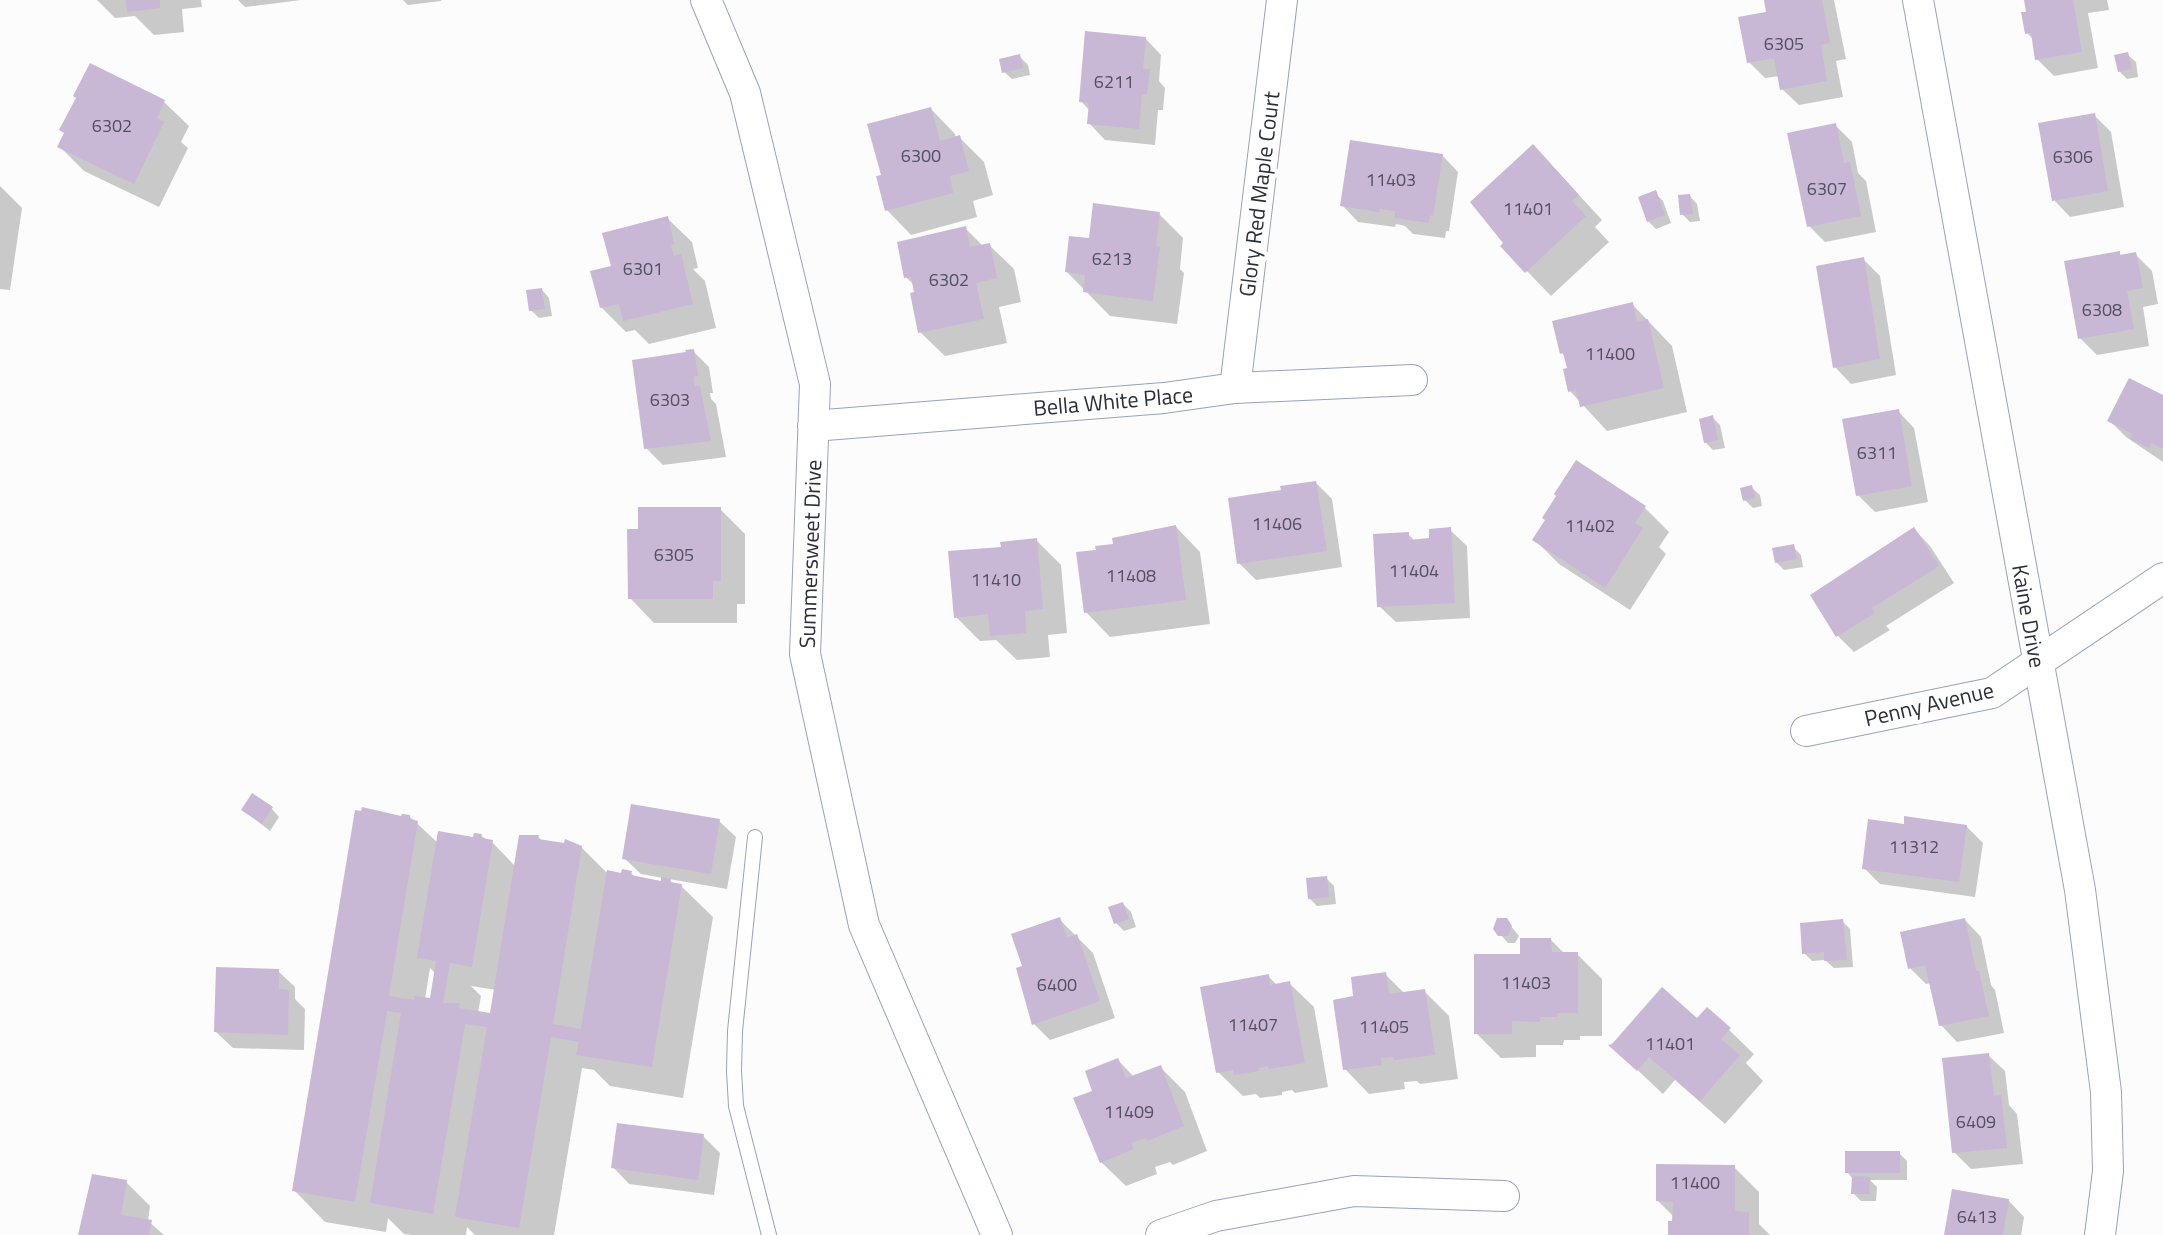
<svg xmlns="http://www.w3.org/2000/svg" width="2163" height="1235" viewBox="0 0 2163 1235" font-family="'Titillium Web',sans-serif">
<rect width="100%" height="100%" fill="#fcfcfc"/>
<!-- shadow -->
<path fill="#0003" fill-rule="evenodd" d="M97,0H201L202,7L182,9L184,32L154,35L135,16L115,18Z
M238,0H301L245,7Z
M403,0H441V1L408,5Z
M1766,0H1834L1846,59L1836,61L1843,97L1799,105L1782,89L1780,76L1765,78L1749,62L1768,13Z
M2026,0H2107L2109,10L2088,13L2098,68L2054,76L2037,59L2034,40L2027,33Z
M1145,38L1161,55L1159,81L1165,88L1163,110H1158L1155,145L1105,140L1089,123L1090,111L1081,101Z
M2128,55L2136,62L2138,77L2127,79L2119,71Z
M1020,57L1028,65L1030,75L1012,79L1004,72Z
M91,66L164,102L189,126L181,142L188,148L159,207L84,171L59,146Z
M931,109L955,134L956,138L959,137L984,162L993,195L973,201L977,217L911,235L887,210L883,176Z
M2094,115L2111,132L2124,207L2070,217L2054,200Z
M1835,125L1852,142L1858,173L1866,181L1876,232L1825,242L1809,226Z
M1442,155L1458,172L1449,231H1446L1445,238L1413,234L1405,226L1396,224L1395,227L1358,222L1342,205Z
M1557,171L1602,220L1595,227L1609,242L1551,296L1503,246Z
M0,186L22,208L10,290L0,289Z
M1655,193L1663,201L1671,223L1656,229L1648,221Z
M1690,196L1697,204L1700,221L1690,222L1682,214Z
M1159,214L1183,238L1180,269L1184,273L1177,324L1110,316L1067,272L1091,241Z
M667,218L692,242L698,268L693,269L705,281L716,328L649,344L635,330L626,332L601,307L613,268Z
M965,228L983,246L989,245L1014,269L1021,302L999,307L1007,343L945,356L920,332L915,286L906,277Z
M2119,253L2123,257L2135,254L2152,271L2158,304L2143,307L2149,346L2097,355L2080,338Z
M1863,259L1880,276L1896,375L1851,384L1835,367Z
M542,290L549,298L552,316L539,318L531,310Z
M1632,304L1672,346L1687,412L1607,431L1570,391L1569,370L1567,358L1562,353Z
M693,351L709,367L713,393H710L711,399L716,404L726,457L663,465L646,448Z
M2163,397V462L2126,437L2110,421Z
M1898,411L1914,428L1928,502L1875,512L1858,495Z
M1713,418L1720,425L1725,448L1713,450L1705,442Z
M1316,483L1332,499L1342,567L1256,580L1239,563Z
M1752,488L1760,495L1762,506L1753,508L1745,500Z
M1645,508L1669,532L1659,547L1666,554L1630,610L1559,564L1534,539Z
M720,509L745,534V604H737V623H654L630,598L640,531Z
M1176,527L1200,552L1210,624L1110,637L1086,612L1115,546Z
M1914,529L1930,546L1954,583L1886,626L1890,630L1854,652L1838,636Z
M1450,530L1467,546L1470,618L1396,622L1379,606L1408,534L1415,541L1431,540Z
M1036,540L1061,565L1067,633L1048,635L1050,657L1017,660L996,640L980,641L956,617Z
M1793,547L1801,555L1803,567L1784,570L1776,562Z
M272,809L279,817L270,831L243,810Z
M410,817L438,843L475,839L481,836L492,842L516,867L538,837L543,841L581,847L606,872L623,876L631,873L636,878L662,883L663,878L641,874L624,858L719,821L736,837L727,889L669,879L674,885L681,886L713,917L683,1098L610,1086L594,1070L582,1068L554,1235H475L467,1227L466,1235H411L404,1234L388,1218L386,1232L325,1222L294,1190L403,819ZM430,968L436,974L432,1000L425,999ZM471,986L496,990L492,1016L478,1013L481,996Z
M1966,826L1983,843L1975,897L1880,884L1864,868L1906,827Z
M1326,878L1334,886L1336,904L1317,906L1309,898Z
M1123,904L1131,912L1136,927L1124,931L1116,923Z
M1060,920L1093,953L1115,1018L1050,1040L1034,1024L1024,968Z
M1506,920L1519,936L1515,943H1508L1500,934Z
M1965,920L1981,937L1991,985L1995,990L2004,1033L1957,1042L1941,1025L1931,983L1926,984L1910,968Z
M1842,921L1850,929L1853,967L1834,968L1825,960L1812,961L1804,953Z
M1551,940L1565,954H1577L1602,979V1036H1580V1040H1564L1563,1045H1536V1057L1501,1058L1476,1033L1522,956Z
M278,971L295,987V999L305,1009L304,1050L233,1048L216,1032Z
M1385,974L1405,994L1424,991L1449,1016L1458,1079L1420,1084L1417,1081L1404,1082L1405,1089L1369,1094L1345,1069L1356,998Z
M1268,976L1277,985L1289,983L1314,1007L1328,1087L1295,1093L1292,1090L1282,1092V1095L1260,1098L1256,1094L1243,1096L1218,1072Z
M1697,1021L1729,1030L1754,1054L1746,1063L1763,1081L1725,1124L1675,1080L1663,1094L1613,1047Z
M1988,1055L2005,1071L2009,1105L2017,1114L2023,1164L1971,1169L1954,1152Z
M1118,1060L1134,1077L1160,1067L1185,1092L1207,1151L1173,1165L1170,1162L1155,1167L1157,1174L1126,1186L1101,1162L1095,1092Z
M703,1136L720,1153L714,1195L629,1184L613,1167Z
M1899,1153L1907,1161V1180H1870L1877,1187L1876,1201H1861L1853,1193L1854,1180L1847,1172Z
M1734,1167L1759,1192V1224L1770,1235H1670L1674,1217L1658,1201Z
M126,1182L150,1206L148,1221L164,1235H80Z
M2008,1200L2024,1217L2021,1235H1946Z"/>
<!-- building -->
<path fill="#c9b7d6" d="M126,0H160V8L127,12Z
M1764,0H1822L1830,43L1821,45L1827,81L1780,90L1774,58L1747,63L1738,17L1766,12Z
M2024,0H2073L2082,52L2035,60L2031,33L2025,34L2021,12H2026Z
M1085,31L1146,37L1143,69H1150L1147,94H1142L1139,129L1087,124L1089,103L1079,102Z
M2128,52L2132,69L2118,72L2114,55Z
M1020,54L1023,68L1002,73L999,59Z
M90,63L165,100L157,118L164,122L134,184L57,147L64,133L59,130L76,98L73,96Z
M931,107L940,141L960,135L969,171L950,176L953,193L885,211L876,176L881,175L867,124Z
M2095,113L2108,191L2052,201L2038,123Z
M1836,123L1844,163L1850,162L1861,216L1807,227L1787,133Z
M1350,140L1443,154L1433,216L1430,215L1429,223L1395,218V211L1380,209L1379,212L1340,206Z
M1533,144L1579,195L1572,201L1586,216L1525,273L1500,246L1503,243L1470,202Z
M1656,190L1665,215L1647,222L1638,197Z
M1690,194L1693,214L1680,215L1678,195Z
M1093,203L1160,212L1156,246L1160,247L1153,301L1083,292L1085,275L1065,272L1069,236L1089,238Z
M668,216L674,244L671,245L674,256L681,254L693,304L623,321L619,304L600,308L590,271L611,266L602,233Z
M966,226L970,247L990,243L997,278L976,283L984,319L918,333L910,293L914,292L911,277L904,278L897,242Z
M2120,251V255L2136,252L2143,288L2127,291L2134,329L2078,339L2064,261Z
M1864,257L1880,359L1833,368L1816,266Z
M542,288L545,309L529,311L526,290Z
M1633,302L1637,322L1648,319L1664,388L1580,407L1576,390L1568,392L1563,369L1567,368L1563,353L1560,354L1552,321Z
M694,349L698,376L694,377L695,386H700L711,441L644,449L632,360L686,352L685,350Z
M2129,378L2163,395V449L2152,443L2149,448L2130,439L2133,434L2107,421Z
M1899,409L1912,486L1856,496L1842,419Z
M1713,415L1718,440L1704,443L1699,419Z
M1576,460L1646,506L1635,523L1643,528L1605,588L1532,540L1545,520L1542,518L1556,496L1554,494Z
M1316,481L1327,551L1237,564L1228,498L1281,490L1280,486Z
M1752,485L1755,498L1743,501L1740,488Z
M638,507H721V581H713V599H628L627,529H638Z
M1176,525L1186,600L1084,613L1076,552L1096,550L1095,546L1113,544L1112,538Z
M1451,527L1455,603L1377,607L1373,534L1409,532V540L1429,538V529Z
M1914,527L1939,566L1872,608L1875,613L1836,637L1810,595Z
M1037,538L1043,609L1025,611L1026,633L990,636L988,614L954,618L948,551L1001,547L1000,542Z
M1794,544L1797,559L1775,563L1772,548Z
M252,793L273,807L262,824L241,810Z
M631,804L720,819L711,874L622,859Z
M362,807L401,816L402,814L410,815V819L418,821L389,996L414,1000V996L430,998L436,961L417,958L438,831L473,837L474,833L482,834L481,838L493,840L472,967L450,963L443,1003H460L459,1008L490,1013L519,835H539L538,839L564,843L565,839L582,846L553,1024L581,1029L607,870L621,873L622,869L632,871L631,875L661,881V877L671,879L670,882L682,884L652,1067L576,1055L579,1042L551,1037L519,1228L455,1217L487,1027L465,1024L433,1214L370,1203L401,1013L387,1011L355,1202L292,1191L355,810L361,811Z
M1904,816L1967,825L1959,882L1862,869L1868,819L1904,824Z
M1327,876L1329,897L1308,899L1306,878Z
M1123,902L1129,919L1114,924L1108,907Z
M1060,917L1067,938L1077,934L1100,1001L1032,1025L1016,968L1022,966L1011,934Z
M1497,918H1507L1512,926L1508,936H1498L1493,929Z
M1965,918L1976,971H1979L1989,1016L1939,1026L1925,965L1908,969L1900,932Z
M1843,919L1847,960L1824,961V952L1802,954L1800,923Z
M1520,938H1551L1552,952H1578V1013H1557V1017H1540V1022L1512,1021V1034H1474V954H1520Z
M216,967L279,969V989L289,990L288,1035L214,1032Z
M1386,972L1389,994L1425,989L1435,1055L1394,1060L1393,1057L1381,1058L1382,1065L1343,1070L1333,1000L1353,996L1351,977Z
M1269,974L1270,985L1290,981L1305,1063L1269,1069L1268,1066L1259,1068V1071L1234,1075L1233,1070L1216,1073L1200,987Z
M1662,987L1697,1018L1707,1007L1731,1028L1721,1039L1740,1055L1700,1101L1649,1057L1637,1071L1608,1045L1612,1044Z
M1989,1053L1994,1096L2001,1095L2007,1148L1952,1153L1942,1058Z
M1118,1058L1126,1078L1161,1065L1184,1126L1147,1141L1145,1138L1131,1143L1134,1149L1100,1163L1073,1098L1092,1091L1085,1071Z
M617,1123L704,1134L698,1180L611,1168Z
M1845,1151H1900V1173H1845Z
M1656,1164L1735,1165V1211L1749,1212V1235H1668V1221H1672L1673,1202L1656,1201Z
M92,1174L127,1180L121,1215L152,1220L149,1235H78Z
M1852,1176L1870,1177L1869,1194H1851Z
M1952,1189L2009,1199L2003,1235H1944Z"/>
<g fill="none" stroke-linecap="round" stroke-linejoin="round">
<!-- service casing -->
<g stroke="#99a0c0" stroke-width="16">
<path id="service" d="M755,837L735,1031L734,1071L736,1106L769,1235"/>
</g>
<!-- minor casing -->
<g stroke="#99a0c0" stroke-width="32">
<path id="minor" d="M706,0L745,93L815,384L805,654L864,925L997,1235
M1918,0L2080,890L2106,1092L2108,1171L2100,1235
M1235,388L1282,0
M813,426L1164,398L1235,388L1412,380
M1806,731L1992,693L2163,578
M1161,1235L1216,1216L1354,1191L1504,1196"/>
</g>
<!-- service -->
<use href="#service" stroke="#fff" stroke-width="14"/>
<!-- minor -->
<use href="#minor" stroke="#fff" stroke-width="30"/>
</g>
<g text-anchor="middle" stroke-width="8" stroke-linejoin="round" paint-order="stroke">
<!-- number labels -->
<g font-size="18" fill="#525062">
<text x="1784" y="50">6305</text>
<text x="1114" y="88">6211</text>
<text x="112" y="132">6302</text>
<text x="921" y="162">6300</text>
<text x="2073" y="163">6306</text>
<text x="1391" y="186">11403</text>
<text x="1827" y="195">6307</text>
<text x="1528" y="215">11401</text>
<text x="1112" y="265">6213</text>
<text x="643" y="275">6301</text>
<text x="949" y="286">6302</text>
<text x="2102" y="316">6308</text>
<text x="1610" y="360">11400</text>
<text x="670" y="406">6303</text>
<text x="1877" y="459">6311</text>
<text x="1277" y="530">11406</text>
<text x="1590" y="532">11402</text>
<text x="674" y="561">6305</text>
<text x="1414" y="577">11404</text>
<text x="1131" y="582">11408</text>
<text x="996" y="586">11410</text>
<text x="1914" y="853">11312</text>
<text x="1526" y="989">11403</text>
<text x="1057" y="991">6400</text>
<text x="1253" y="1031">11407</text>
<text x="1384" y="1033">11405</text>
<text x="1670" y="1050">11401</text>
<text x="1129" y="1118">11409</text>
<text x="1976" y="1128">6409</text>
<text x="1695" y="1189">11400</text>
<text x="1977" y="1223">6413</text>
</g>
<!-- street labels -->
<g font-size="22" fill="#2b2e3b" stroke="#fff">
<text transform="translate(1259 194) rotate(-83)" y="8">Glory Red Maple Court</text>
<text transform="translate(1113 401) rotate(-5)" y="8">Bella White Place</text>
<text transform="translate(810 554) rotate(-88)" y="8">Summersweet Drive</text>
<text transform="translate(2029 616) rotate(80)" y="8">Kaine Drive</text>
<text transform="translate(1929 704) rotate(-13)" y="8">Penny Avenue</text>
</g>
</g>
</svg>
